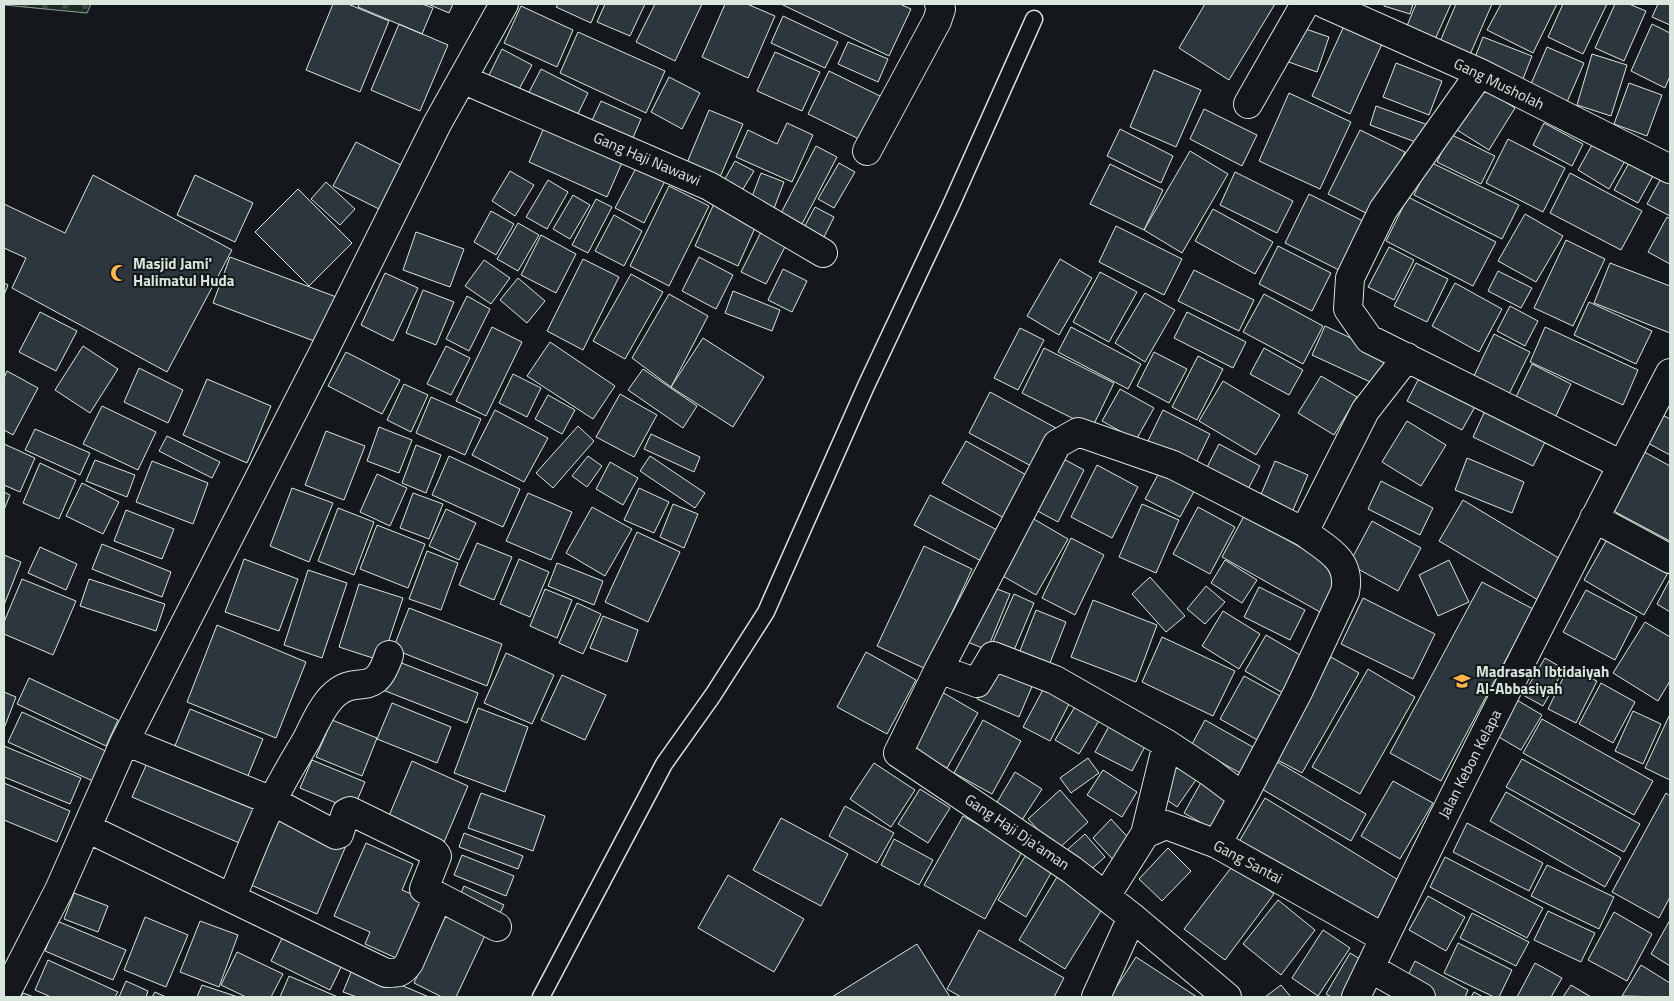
<svg xmlns="http://www.w3.org/2000/svg" width="1674" height="1001" viewBox="0 0 1674 1001" font-family="'Titillium Web',sans-serif">
<defs>
<pattern id="cemetery-stones" width="16" height="16" patternUnits="userSpaceOnUse" patternTransform="scale(1.25)"><rect width="16" height="16" fill="#1a2d24"/><path d="M2 7V4a2 2 0 0 1 4 0v3zM10 15v-3a2 2 0 0 1 4 0v3z" fill="#3b4b43"/></pattern>
</defs>
<rect width="100%" height="100%" fill="#14181c"/>
<!-- cemetery -->
<path fill="url(#cemetery-stones)" stroke="#939e99" d="M4,4H91L87,13L4,5Z"/>
<!-- building -->
<path fill="#2c363c" stroke="#d8e6dc" d="M333,4H348L389,21L360,92L306,70Z
M359,4H422L433,8L422,34L358,7Z
M428,4H453L449,13Z
M558,4H599L591,23L556,7Z
M605,4H645L630,36L597,22Z
M655,4H702L675,61L636,42Z
M725,4H747L775,16L748,78L702,57Z
M781,4H900L911,9L889,56Z
M1205,4H1275L1229,80L1179,48Z
M1384,4H1413L1410,14L1384,6Z
M1416,4H1451L1432,46L1404,33Z
M1456,4H1492L1469,57L1439,44Z
M1501,4H1557L1533,53L1487,30Z
M1563,4H1607L1583,54L1548,37Z
M1615,4H1629L1646,11L1624,61L1595,48Z
M1658,4H1670V25L1652,17Z
M521,6L573,30L557,67L504,43Z
M783,16L838,42L825,68L771,43Z
M399,24L448,45L420,111L371,90Z
M1652,24L1670,33V76L1665,88L1631,71Z
M1294,25L1329,37L1317,72L1283,60Z
M1344,26L1382,44L1350,114L1312,96Z
M578,32L665,71L646,113L560,73Z
M1483,37L1532,56L1521,84L1472,65Z
M848,42L888,59L878,82L838,64Z
M1547,47L1584,63L1567,102L1530,86Z
M502,49L532,65L516,95L487,79Z
M775,52L820,72L802,111L757,91Z
M1592,54L1627,65L1611,116L1577,105Z
M1396,63L1442,81L1429,115L1383,97Z
M541,69L588,93L573,124L525,100Z
M1154,70L1201,90L1176,147L1130,127Z
M829,71L884,98L863,141L808,114Z
M669,77L700,93L682,129L651,112Z
M1629,83L1662,95L1647,136L1614,124Z
M1483,88L1515,108L1489,150L1457,130Z
M1289,93L1351,122L1320,189L1259,161Z
M601,101L641,119L629,147L588,129Z
M1376,106L1428,125L1421,144L1370,125Z
M1204,109L1257,135L1242,166L1190,139Z
M709,110L743,124L717,184L684,170Z
M546,123L624,158L607,197L529,162Z
M787,123L813,135L792,182L736,157L748,130L777,144Z
M1544,123L1583,144L1572,166L1533,145Z
M1120,129L1173,156L1161,183L1107,156Z
M1360,130L1405,152L1374,217L1328,194Z
M1450,134L1495,156L1481,184L1437,162Z
M1597,136L1629,154L1609,189L1578,170Z
M1508,139L1565,168L1543,212L1486,183Z
M356,142L405,167L383,211L333,186Z
M816,146L837,157L801,226L780,215Z
M1190,151L1228,174L1182,253L1144,230Z
M1634,154L1658,167L1638,203L1614,190Z
M735,161L754,171L740,194L722,184Z
M1430,162L1519,205L1502,239L1414,195Z
M839,163L855,172L834,208L818,199Z
M1110,164L1163,190L1144,230L1090,204Z
M637,166L665,181L644,223L615,208Z
M510,171L534,185L515,216L492,201Z
M1665,171L1670,173V216L1647,204Z
M1235,172L1293,201L1277,233L1220,205Z
M761,173L784,182L773,211L750,202Z
M1570,173L1642,211L1621,250L1550,213Z
M93,175L232,250L167,372L12,288L26,258L4,248V204L65,233Z
M195,175L253,203L235,242L177,215Z
M548,180L568,192L547,229L526,217Z
M326,182L355,209L340,225L311,199Z
M669,186L709,206L669,286L630,266Z
M298,189L352,243L309,286L255,232Z
M1309,194L1369,224L1345,273L1285,243Z
M573,195L590,205L570,239L553,229Z
M1408,197L1496,242L1473,286L1386,241Z
M596,199L612,207L588,253L572,245Z
M716,199L759,219L738,266L695,246Z
M815,207L834,217L820,245L800,235Z
M1213,209L1273,242L1255,274L1195,241Z
M491,211L514,224L496,255L474,242Z
M1525,214L1563,236L1536,282L1498,261Z
M614,215L642,231L624,266L595,251Z
M1667,217L1670,219V264L1648,252Z
M518,223L539,235L518,271L497,259Z
M764,226L789,239L766,284L741,272Z
M1116,226L1182,259L1164,295L1099,262Z
M416,232L464,249L450,287L403,270Z
M541,235L576,254L556,293L521,275Z
M1566,240L1605,259L1573,326L1534,308Z
M1278,246L1331,273L1312,311L1259,284Z
M1389,247L1414,260L1394,300L1368,287Z
M230,257L339,298L322,344L213,303Z
M699,257L733,275L716,309L682,291Z
M583,259L619,277L583,350L547,331Z
M1060,259L1092,278L1059,335L1027,316Z
M484,260L510,278L491,304L465,286Z
M1416,263L1448,279L1427,322L1394,306Z
M1610,263L1670,286V333L1594,303Z
M783,269L807,281L792,312L768,300Z
M1194,270L1254,300L1239,331L1178,301Z
M1498,271L1532,288L1521,308L1488,291Z
M1100,272L1137,292L1109,342L1073,322Z
M385,273L418,288L393,341L361,325Z
M631,274L663,292L625,359L593,341Z
M518,278L545,301L527,323L500,300Z
M4,283L8,285L4,295Z
M1455,283L1502,309L1479,352L1432,326Z
M423,290L454,302L436,345L406,333Z
M733,291L780,310L772,331L725,313Z
M1145,293L1175,310L1145,362L1115,343Z
M669,294L708,316L671,387L632,358Z
M1264,294L1323,326L1303,364L1243,332Z
M467,296L490,309L469,351L446,339Z
M1589,302L1652,331L1636,364L1574,335Z
M1510,306L1538,321L1525,346L1497,331Z
M40,312L77,331L56,371L19,352Z
M1187,312L1246,342L1233,368L1174,338Z
M1325,326L1392,357L1379,386L1312,355Z
M492,327L522,342L486,416L456,401Z
M1071,327L1141,364L1128,389L1058,352Z
M1545,327L1638,370L1623,405L1530,362Z
M1020,328L1044,340L1018,390L994,378Z
M1494,334L1530,352L1508,396L1473,378Z
M703,338L764,377L733,427L671,387Z
M550,342L615,386L593,419L527,376Z
M83,346L118,369L90,413L55,390Z
M446,346L470,358L451,395L427,384Z
M1044,348L1114,383L1092,428L1022,393Z
M1264,348L1303,370L1289,395L1250,374Z
M346,352L400,380L382,414L328,386Z
M1154,352L1187,369L1169,403L1137,386Z
M1198,356L1223,369L1197,420L1172,407Z
M1532,364L1571,384L1555,418L1515,399Z
M1425,367L1481,396L1462,430L1407,401Z
M139,368L183,390L168,423L124,402Z
M643,369L697,406L683,428L628,390Z
M7,371L38,388L13,435L4,430V378Z
M513,374L541,388L527,417L499,403Z
M1321,376L1357,397L1334,435L1298,413Z
M207,379L271,406L247,463L183,435Z
M1223,381L1280,415L1256,455L1199,421Z
M404,384L428,395L411,432L387,420Z
M1120,389L1154,408L1136,440L1102,421Z
M990,392L1056,428L1035,468L969,433Z
M620,394L657,415L634,457L596,437Z
M548,395L575,410L562,434L535,419Z
M431,397L481,419L465,455L416,433Z
M1489,402L1550,432L1533,466L1473,437Z
M102,406L156,432L138,470L83,444Z
M495,410L548,438L524,482L472,455Z
M1163,410L1210,434L1193,469L1146,445Z
M1659,413L1670,419V455L1644,441Z
M1407,421L1446,445L1421,486L1382,462Z
M578,426L594,441L553,488L536,473Z
M379,427L412,440L399,473L367,461Z
M35,429L90,453L80,475L25,450Z
M326,431L365,446L344,500L305,485Z
M651,434L700,457L694,472L644,449Z
M167,436L220,462L212,478L159,451Z
M966,441L1028,476L1004,518L942,483Z
M4,444L35,458L20,492L4,485Z
M1219,444L1260,466L1244,497L1203,475Z
M416,445L441,455L426,493L402,483Z
M1639,449L1670,466V541L1608,508Z
M449,456L520,489L503,527L432,495Z
M588,456L602,466L587,487L572,476Z
M650,456L705,493L695,508L640,471Z
M1058,456L1084,470L1058,522L1032,508Z
M1467,458L1524,482L1512,513L1455,490Z
M95,460L135,475L127,497L86,481Z
M152,461L208,483L193,524L136,502Z
M1275,461L1308,475L1290,517L1257,504Z
M610,462L638,478L623,505L596,489Z
M40,463L76,480L59,519L23,503Z
M1097,465L1138,487L1112,538L1071,517Z
M1162,467L1197,486L1180,517L1145,499Z
M377,474L407,488L390,526L360,512Z
M1381,481L1433,508L1420,535L1368,509Z
M82,483L119,502L103,534L66,516Z
M292,488L333,503L309,562L270,546Z
M639,488L669,502L654,533L624,520Z
M4,492L10,495L4,510Z
M413,493L443,504L429,539L400,528Z
M528,493L572,512L551,560L506,541Z
M930,495L1001,532L985,563L914,525Z
M1463,500L1562,560L1538,600L1439,541Z
M673,504L698,514L684,548L660,537Z
M1142,504L1179,520L1156,573L1119,557Z
M592,507L632,529L605,576L566,553Z
M1198,507L1235,527L1210,574L1173,554Z
M338,508L374,522L354,575L318,561Z
M446,509L476,523L459,560L429,546Z
M126,510L174,529L162,559L114,541Z
M1244,516L1343,571L1320,612L1222,557Z
M1032,518L1068,539L1036,595L1001,575Z
M1372,521L1421,548L1398,591L1349,564Z
M377,525L425,544L408,588L360,569Z
M637,532L680,552L648,622L605,602Z
M1609,536L1669,571L1644,615L1584,580Z
M1071,538L1104,555L1075,615L1042,598Z
M477,543L512,557L494,600L459,585Z
M102,544L171,572L162,597L92,569Z
M924,546L972,569L926,669L877,646Z
M40,547L77,564L66,590L28,573Z
M427,551L458,563L441,610L409,599Z
M4,555L21,562L4,605Z
M244,559L298,579L279,631L225,612Z
M519,559L549,572L530,617L500,604Z
M1225,560L1257,580L1242,603L1211,583Z
M1449,560L1469,602L1438,616L1419,575Z
M557,563L603,581L594,605L548,586Z
M308,570L347,583L322,658L284,645Z
M1150,577L1185,616L1166,632L1132,594Z
M22,579L76,601L53,655L4,634V622Z
M89,579L165,604L156,631L80,606Z
M1670,579V612L1657,604Z
M1482,582L1533,609L1441,781L1390,753Z
M359,584L403,598L382,661L339,647Z
M987,585L1010,594L987,650L963,640Z
M1206,586L1225,602L1205,624L1187,609Z
M1259,587L1305,610L1290,640L1244,617Z
M545,589L572,600L557,638L530,626Z
M1586,590L1637,617L1615,660L1563,632Z
M1014,594L1034,603L1012,655L991,646Z
M1363,598L1435,634L1413,679L1341,644Z
M1093,600L1157,625L1136,682L1071,657Z
M577,603L601,614L583,654L559,643Z
M409,608L502,644L487,686L393,649Z
M1036,610L1066,622L1046,673L1016,661Z
M1223,611L1260,634L1239,669L1202,646Z
M603,616L638,630L627,662L590,648Z
M1645,622L1670,637V681L1658,701L1613,673Z
M217,625L306,662L276,738L187,702Z
M1266,635L1307,659L1286,695L1245,671Z
M1162,637L1235,671L1213,716L1142,682Z
M866,652L916,680L887,734L837,707Z
M506,653L554,675L532,724L484,703Z
M1331,657L1359,673L1302,773L1274,758Z
M1545,658L1564,669L1543,706L1523,695Z
M995,659L1036,677L1019,717L977,699Z
M394,660L478,693L467,723L383,690Z
M1568,668L1597,681L1576,723L1548,709Z
M1368,669L1415,697L1360,794L1312,767Z
M562,675L606,695L585,740L541,720Z
M1244,676L1284,698L1261,742L1220,719Z
M29,678L118,720L106,746L17,704Z
M1601,683L1635,702L1613,743L1579,724Z
M1045,686L1071,700L1050,741L1023,727Z
M4,692L16,697L5,726H4Z
M942,692L978,713L947,768L911,748Z
M1517,700L1542,715L1521,750L1497,736Z
M392,703L451,727L437,763L377,739Z
M1076,705L1100,719L1079,754L1055,740Z
M478,708L528,727L505,792L454,773Z
M190,709L263,739L245,783L172,753Z
M1633,711L1661,724L1643,764L1615,751Z
M22,712L110,753L97,783L8,742Z
M1669,716H1670V780L1645,768Z
M1114,717L1150,737L1132,771L1095,752Z
M1542,719L1653,781L1634,815L1523,753Z
M332,720L377,738L362,776L316,757Z
M983,720L1021,741L992,794L954,773Z
M1205,720L1258,750L1244,775L1191,746Z
M4,746L81,778L70,804L4,777Z
M151,754L262,802L244,845L132,797Z
M1088,758L1099,773L1071,793L1060,778Z
M1522,759L1640,824L1624,852L1506,787Z
M312,760L365,782L353,810L300,788Z
M412,761L468,786L442,847L386,823Z
M1181,761L1200,774L1177,807L1158,794Z
M1276,761L1366,814L1351,841L1260,788Z
M874,763L915,790L891,827L850,799Z
M1103,770L1137,792L1122,817L1087,795Z
M1015,772L1042,789L1022,820L996,804Z
M1204,777L1235,795L1214,830L1184,813Z
M1393,781L1433,803L1400,859L1361,836Z
M4,783L70,811L57,842L4,820Z
M920,789L950,808L928,843L898,824Z
M1060,790L1088,822L1057,850L1028,819Z
M1506,792L1621,858L1605,887L1490,821Z
M481,793L545,816L533,851L468,828Z
M1666,793L1670,796V897L1659,918L1612,892Z
M1265,798L1400,881L1372,928L1237,845Z
M845,806L894,833L877,863L829,836Z
M282,812L348,841L317,914L251,885Z
M963,816L1023,850L985,919L924,885Z
M781,818L848,854L821,906L753,870Z
M1111,819L1134,844L1117,864L1093,838Z
M1467,823L1543,863L1529,891L1453,852Z
M464,833L523,856L518,869L459,847Z
M1085,834L1105,857L1087,873L1067,850Z
M894,839L933,860L919,885L881,865Z
M366,843L413,864L402,890L430,902L405,962L365,944L370,932L334,916Z
M1168,848L1191,871L1162,901L1139,879Z
M1029,850L1055,866L1026,917L998,900Z
M462,855L514,876L506,896L454,875Z
M1445,857L1543,908L1527,938L1430,887Z
M1234,864L1274,894L1225,960L1184,929Z
M1547,865L1614,897L1599,929L1531,896Z
M728,875L804,919L774,972L698,928Z
M1057,877L1104,906L1065,969L1019,940Z
M464,886L504,905L497,919L458,900Z
M74,893L108,906L98,932L64,919Z
M1428,896L1465,917L1446,951L1409,930Z
M1278,900L1315,930L1281,975L1243,944Z
M449,909L488,929L456,997H442L414,983Z
M1548,911L1595,933L1581,962L1534,940Z
M1614,912L1652,934L1627,981L1588,960Z
M1472,913L1529,942L1516,966L1460,938Z
M145,917L188,935L166,987L124,970Z
M1670,920V966L1651,954Z
M57,921L126,950L113,980L45,951Z
M200,921L238,935L219,987L180,972Z
M287,928L346,957L330,990L271,961Z
M979,930L1064,978L1054,997H961L947,989Z
M1323,930L1350,948L1318,996L1292,978Z
M1458,943L1512,970L1499,997H1494L1444,973Z
M917,944L950,997H832Z
M237,952L283,974L271,997H246L221,985Z
M1350,953L1367,963L1346,997H1331L1326,994Z
M1136,957L1197,997H1110Z
M48,960L118,992L115,997H51L35,990Z
M1415,961L1468,990L1465,997H1431L1404,983Z
M1535,963L1562,978L1551,997H1517Z
M354,965L429,997H357L343,992Z
M1641,965L1670,983V997L1622,996Z
M289,976L338,997H280Z
M126,981L148,991L146,997H119Z
M202,985L238,997H197Z
M1281,985L1291,997H1265Z
M1571,985L1591,997H1563Z
M155,992L166,997H152Z
M1474,992L1483,997H1471Z
M23,993L34,997H21Z"/>
<g fill="none" stroke-linecap="round" stroke-linejoin="round">
<!-- service casing -->
<g stroke="#d8e6dc" stroke-width="19">
<path id="service" d="M541,997L664,764L713,695L766,612L866,386L951,205L1034,19"/>
</g>
<!-- minor casing -->
<g stroke="#d8e6dc" stroke-width="30">
<path id="minor" d="M1325,4L1480,73L1670,169
M1480,73L1383,210L1350,278L1348,309L1369,339L1622,465
M462,79L709,186L823,253
M1248,104L1305,4
M867,151L937,21L941,9L939,4
M1594,518L1670,559
M939,669L898,753L1072,870L1132,917L1227,997
M125,741L272,801L336,835L339,834L346,813L350,811L434,852L437,856L424,889L497,927
M1243,797L1298,692L1345,592C1352,559 1326,549 1304,532
M87,828L386,973C398,973 402,973 409,963L438,897
M1145,834L1167,744
M1217,844L1243,797L1211,773L1167,744L1055,680L993,656L977,683L939,669L1057,444L1078,432L1173,465L1304,532L1365,411L1407,357
M1106,896L1145,834L1166,825L1217,844L1384,938
M232,897C245,865 257,833 272,802C282,780 295,760 307,739C314,725 323,704 335,694C359,673 374,701 389,655
M1370,968L1421,997
M4,997L59,890L125,741L322,355L437,124L504,4
M1096,997L1132,917
M1356,997C1456,787 1562,580 1670,373"/>
</g>
<!-- service -->
<use href="#service" stroke="#14181c" stroke-width="16"/>
<!-- minor -->
<use href="#minor" stroke="#14181c" stroke-width="28"/>
</g>
<!-- icons -->
<defs>
<g id="mosque-bare" transform="scale(1.35)"><path d="M3.5-4.9A6 6 0 1 0 3.5 4.9A5 5 0 1 1 3.5-4.9Z" fill="#ffb74d" stroke="#14181c" stroke-width="2.5" paint-order="stroke"/></g>
<g id="school-bare" transform="scale(1.35)"><path d="M0-5L7-2L0 1L-7-2ZM-4 1L0 2.5L4 1V4Q0 6-4 4Z" fill="#ffb74d" stroke="#14181c" stroke-width="2.5" paint-order="stroke"/></g>
</defs>
<g fill-rule="evenodd">
<use href="#mosque-bare" x="119" y="273"/>
<use href="#school-bare" x="1462" y="681"/>
</g>
<g text-anchor="middle" stroke-width="4" stroke-linejoin="round" paint-order="stroke">
<!-- street labels -->
<g font-size="15" fill="#d8e6dc" stroke="#14181c">
<text transform="translate(1499 84) rotate(26)" y="5">Gang Musholah</text>
<text transform="translate(647 159) rotate(23)" y="5">Gang Haji Nawawi</text>
<text transform="translate(1470 764) rotate(-63)" y="5">Jalan Kebon Kelapa</text>
<text transform="translate(1017 832) rotate(34)" y="5">Gang Haji Dja'aman</text>
<text transform="translate(1248 862) rotate(28)" y="5">Gang Santai</text>
</g>
<!-- poi labels -->
<g font-size="15" font-weight="bold" fill="#d8e6dc" stroke="#14181c" text-anchor="start">
<text x="133" y="269">Masjid Jami'<tspan x="133" dy="17">Halimatul Huda</tspan></text>
<text x="1476" y="677">Madrasah Ibtidaiyah<tspan x="1476" dy="17">Al-Abbasiyah</tspan></text>
</g>
</g>
<!-- border -->
<rect width="1674" height="1001" fill="none" stroke="#d8e6dc" stroke-width="10"/>
</svg>
